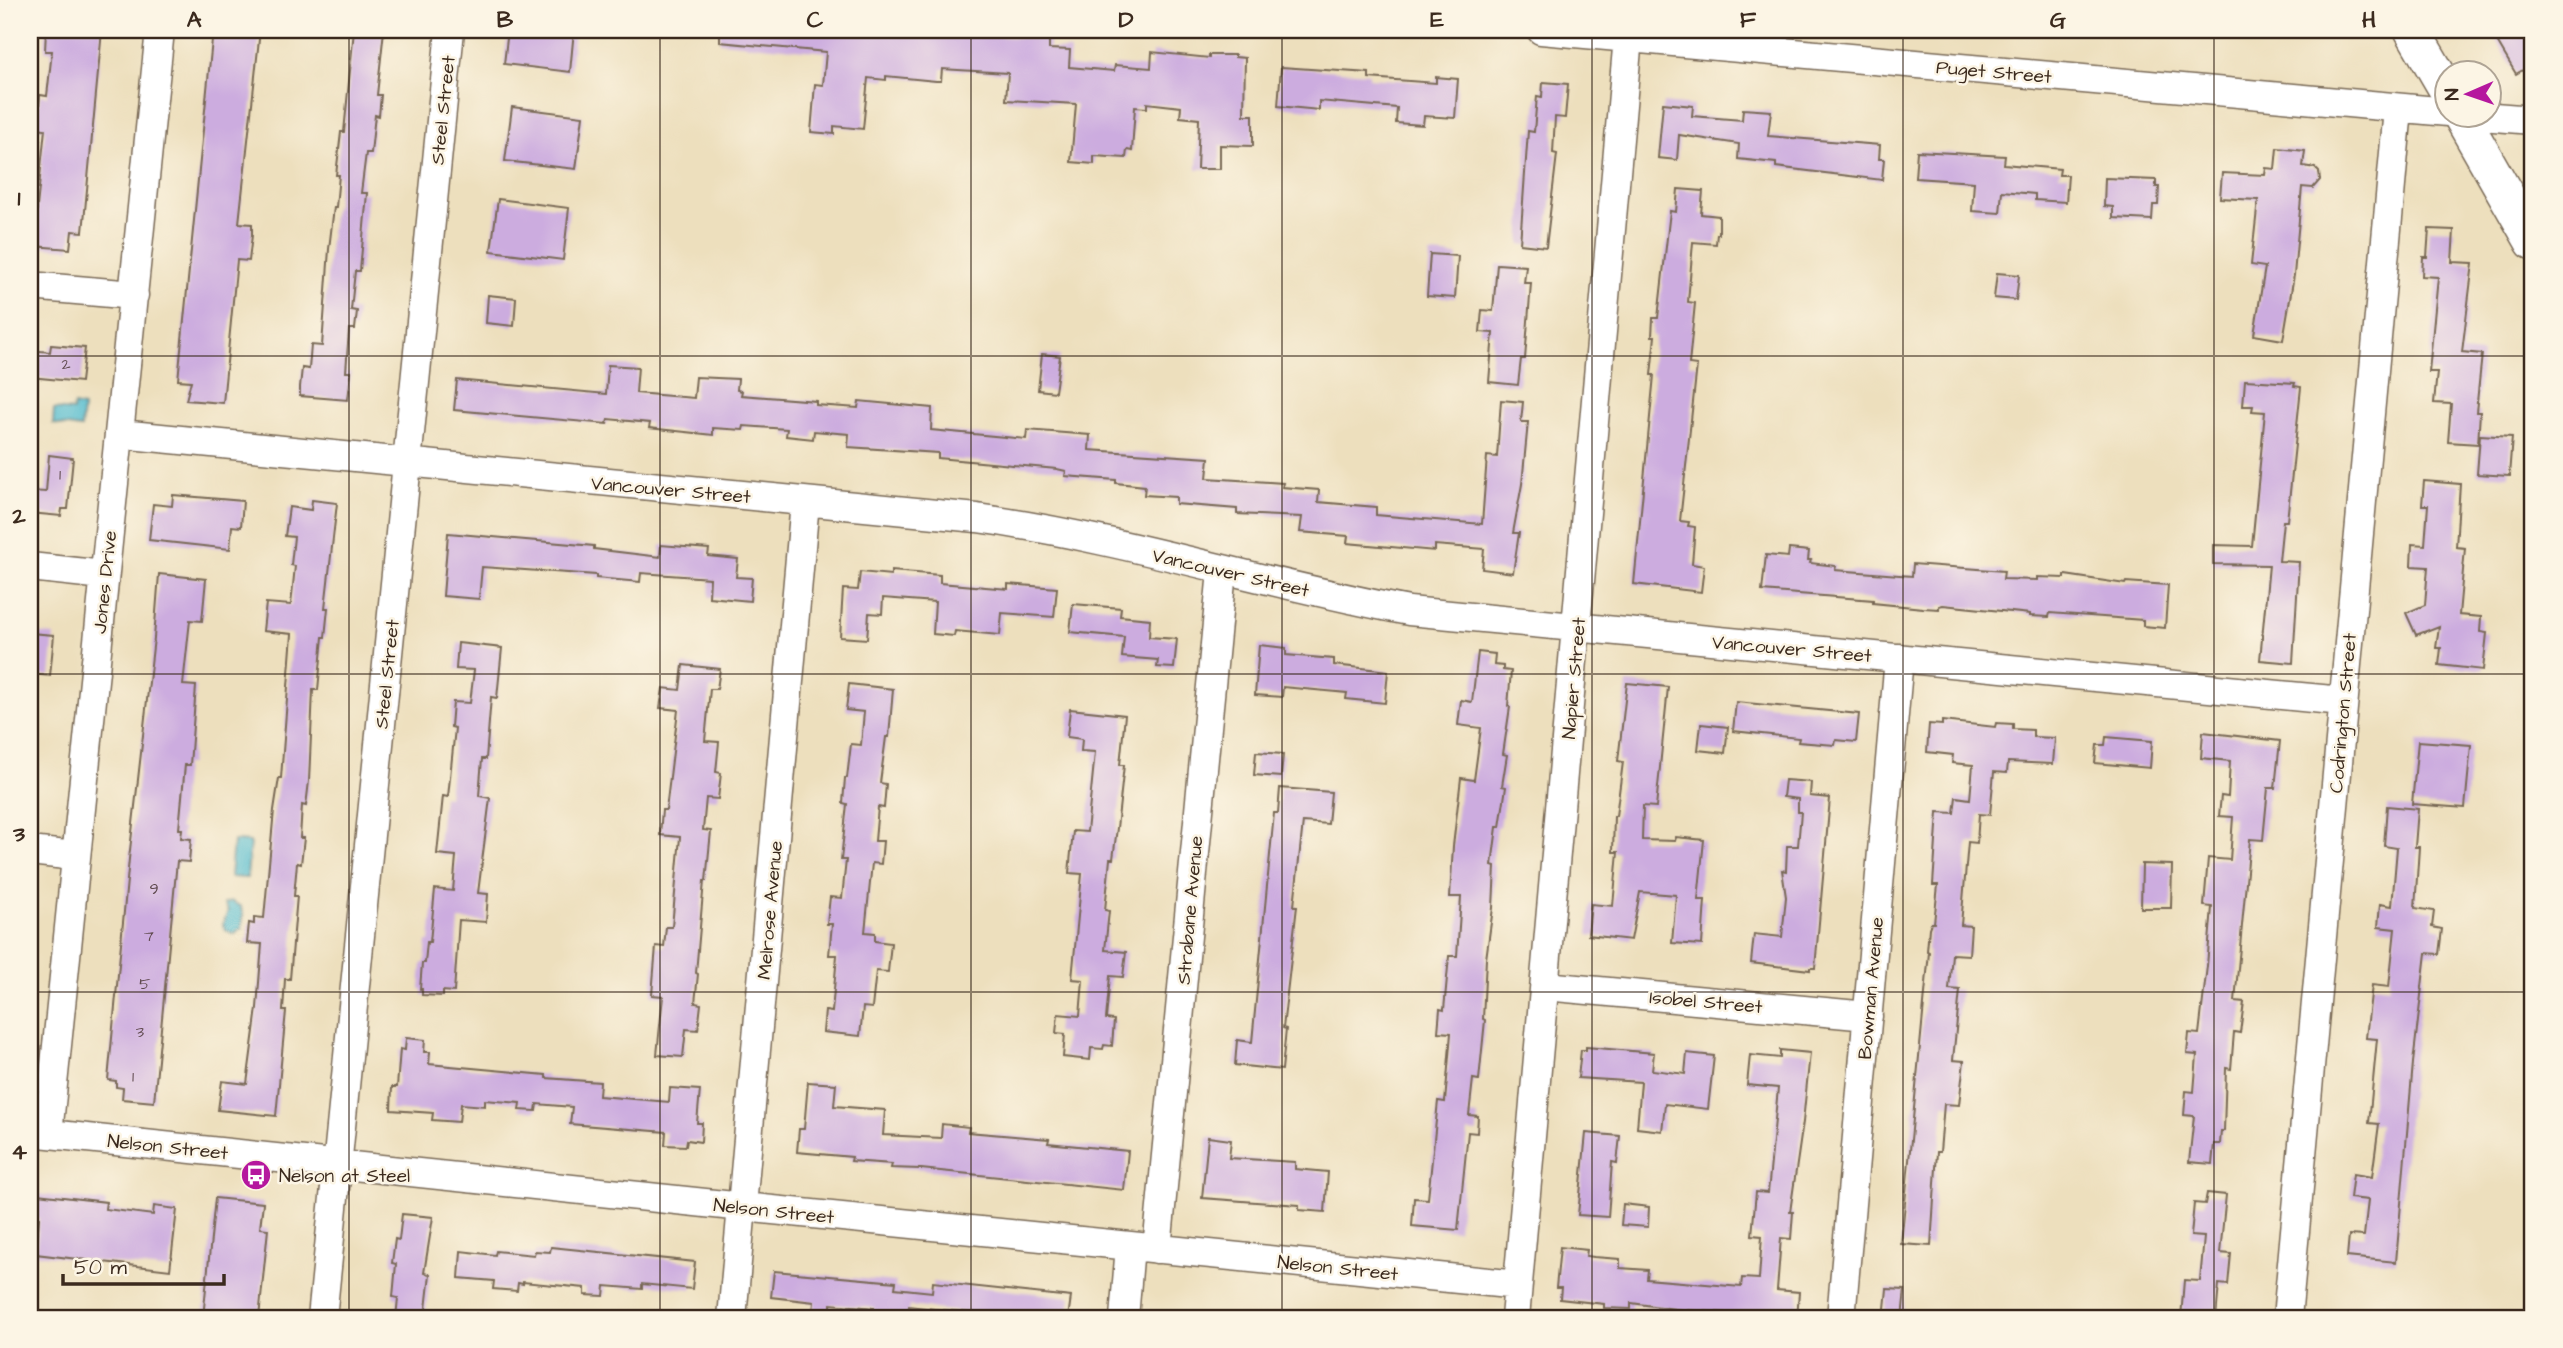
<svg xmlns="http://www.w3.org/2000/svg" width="2563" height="1348" viewBox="0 0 2563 1348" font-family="'Architects Daughter',sans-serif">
<rect width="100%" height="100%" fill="#fcf5e5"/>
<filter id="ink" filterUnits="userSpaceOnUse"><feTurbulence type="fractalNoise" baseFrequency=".0143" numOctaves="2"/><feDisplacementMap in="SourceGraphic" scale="14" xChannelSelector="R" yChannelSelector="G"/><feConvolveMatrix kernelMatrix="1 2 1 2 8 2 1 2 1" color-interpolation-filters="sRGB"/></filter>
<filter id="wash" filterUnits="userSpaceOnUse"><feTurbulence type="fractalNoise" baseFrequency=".00686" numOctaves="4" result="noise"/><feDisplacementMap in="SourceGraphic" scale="28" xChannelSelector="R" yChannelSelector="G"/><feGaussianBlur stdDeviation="1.57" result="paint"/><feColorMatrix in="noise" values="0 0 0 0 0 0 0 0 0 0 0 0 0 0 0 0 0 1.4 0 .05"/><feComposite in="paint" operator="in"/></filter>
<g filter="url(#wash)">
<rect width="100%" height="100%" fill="#eddfbd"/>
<!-- water -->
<path fill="#53bccf" stroke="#477376" stroke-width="2" d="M74,405L83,407L81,428L53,424L54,409L73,411Z
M233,841L250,842L247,878L230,877Z
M231,901L241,907L243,915L242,928L233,934L225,929L223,924L228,911L224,904Z"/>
<g id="blocks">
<!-- building -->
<path fill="#ccacdf" d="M46,30H102L83,232L72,231L70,249L33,246L45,129L37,128L40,95L47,96L52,51H45Z
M213,30H260L239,223L252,224V235L249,261L237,260L223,403L186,400L191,381L178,380Z
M354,30H384L377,95H381L379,116L375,115L371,153H366L361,193H367L360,271H355L351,310L357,311L355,329H349L346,372H351L348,400L300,396V387L302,368L309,369L311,345L322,346L329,249L334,207H336L339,175H336L341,132H344Z
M508,30H574L570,72L504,64Z
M720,30H988L997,31V36L1049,40V49L1070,50L1069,67L1114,71L1115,65L1151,68L1152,52L1209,58V55H1235V57L1245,58L1244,115H1253V146L1220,145V169H1197L1199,119L1180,117L1181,107L1147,103V108L1135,107L1132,151L1127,150L1126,158L1094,156V164L1071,162L1076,104L1006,100L1008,73L942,69L941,81H936L886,76V80L868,78L863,129L834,126V134L811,132L815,84L823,85L826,52L720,42Z
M2490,30H2521L2533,51V64L2516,74Z
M1281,67L1369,73V78L1436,83V77L1458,79L1455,118L1424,116L1423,125L1396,123L1397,108L1319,101V110L1278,106Z
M1543,82L1568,84L1565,118L1555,117L1553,153L1557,154L1546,247L1520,244L1528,131L1534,132L1537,96L1542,97Z
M1663,103L1693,106L1692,116L1742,120L1743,109L1771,111L1768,136L1880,145L1879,159H1884L1882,180L1776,167V163L1738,159L1739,144L1679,135L1677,160L1658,158Z
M512,107L583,116L576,169L505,161Z
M2277,148L2305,151L2303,166L2315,168L2319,172L2320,180L2313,188L2302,187L2294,275L2283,340L2254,335L2265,267L2251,265L2258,200L2220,198L2222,173L2265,175L2266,168L2275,169Z
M1917,151L2005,156L2004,164L2060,169L2059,175H2068L2066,202L2035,200V194L2002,191L2000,213L1972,211L1974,182L1915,178Z
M2105,178L2156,180V187H2159L2158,205H2153L2152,220L2113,218V207L2104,206Z
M1678,189L1703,191L1701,214L1719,216V234H1717L1716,244L1693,242L1688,302L1695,303L1689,364L1697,365L1680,521L1689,522L1688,526L1695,527L1692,564L1704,566L1701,592L1634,584L1654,375H1651L1655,336H1652L1653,318H1658L1670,211L1676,212Z
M498,199L569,208L563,260L491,251Z
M2429,229L2454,230L2452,262L2473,263L2462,352L2482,354L2476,412H2480L2478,444L2448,442L2451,404L2434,403L2437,372H2429L2438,277L2422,276L2423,257H2427Z
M1430,254L1458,256L1455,298L1427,296Z
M1497,264L1526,266L1524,283H1531L1525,359H1521L1518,385L1489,382L1493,333L1480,332L1482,310L1493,311Z
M1997,273L2019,275L2016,300L1994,298Z
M488,295L516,298L514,326L486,323Z
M51,345L85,348L81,382L30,377V350L50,352Z
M1042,354L1060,356L1055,392L1038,390Z
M608,365L638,367L636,393L694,398L696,377L738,379L737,390L742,391L741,395L816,401V405L858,408L859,401L932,408L931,430L1026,439L1027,430L1090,435L1089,450L1209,458L1207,478L1283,483L1282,487L1319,490L1318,502L1376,507V515L1482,524L1487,456L1497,457L1501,400L1523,402L1521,422H1528L1522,484L1513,533H1519L1513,573L1482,569L1484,549L1435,545V551L1347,543L1348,536L1300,532L1302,517L1237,514V509L1176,504V497L1144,495L1145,486L1116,483V480L1065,476L1066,471L1057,469L938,458V453L848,447L849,434L814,431L813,439L786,436L787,429L744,426L743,430L713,428V435L649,428L650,423L608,419L607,424L454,410L457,380L606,394Z
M2245,380L2295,383L2294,386L2301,387L2287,521H2283L2279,561L2299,562L2293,663L2260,660L2269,565L2213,564V545L2252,546L2265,412L2252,411L2253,406H2243Z
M2480,435L2512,437L2509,476L2477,474Z
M49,455L73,458L68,509H62L61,516L30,513V491L46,492Z
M2424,481L2460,484L2456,547L2465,548L2459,615L2481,617L2480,632L2487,633L2483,670L2439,665L2441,648H2436L2439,626L2416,635L2406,613L2425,605L2428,567L2411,566L2412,544L2425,545L2428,505H2422Z
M173,495L243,501L241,527L232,526L230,549L149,540L153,504L172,506Z
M312,500L337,503L325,608H328L325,637H323L318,690H313L309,781L306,806L302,805L300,838H304L301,864L297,863L294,896H297L290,979H285L283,1011H286L276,1116L218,1110L222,1081L247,1084L257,1008L262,944L247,943L249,923L254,924V917L264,918L274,810L279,778H281L292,634L263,631L266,603L291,605L295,566L291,565L294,537L285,536L289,507L311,510Z
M448,533L594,546V549L660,557L661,545L709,549L708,556L738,559L736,577L752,578L750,601L709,597L710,578L641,573L640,582L596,578V575L482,567L479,599L443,596Z
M1789,549L1809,551L1808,560H1811L1810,563L1836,566L1835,570L1912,576L1913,564L2004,571L2003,579L2037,580V577L2065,578V575L2125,584L2126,582L2168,585L2165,628L2143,626V620L2050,613L2049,617L2030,616V614L1943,605L1939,606V609L1923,608L1873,603V600L1762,591L1766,555L1788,557Z
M891,571L940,575V583L1008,589V584L1057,588L1054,617L1002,613L1000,635L955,631L954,636L933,634L935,602L883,598L882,614L869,613L867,639L840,637L843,589L858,590L860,572L891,575Z
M159,574L206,579L202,621L190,620L183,685L196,686L190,765H185L179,829H182L181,838L191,839L189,862L177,861L154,1102L122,1099L123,1088L116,1087V1081L108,1080L129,859L154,638Z
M1073,604L1121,608L1120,616L1150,619L1149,637L1177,639L1174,668L1157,667L1158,660L1122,657L1124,637L1070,632Z
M30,633L54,635L50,676L30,674Z
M458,643L502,648L497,698L491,697L486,759H482L479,796L490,798L478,893L488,894L486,922L459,920L454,992L443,991V996L422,995V989H420L422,963H425L427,942H430L435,889L453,891L456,856L437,854L443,796L448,797L455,728L451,727L453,702L470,703L474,670L456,669Z
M1259,645L1286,648V655L1334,659V665L1388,671L1385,703L1346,699L1347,693L1283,687L1282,697L1255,695Z
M1478,652L1495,654L1494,665L1503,666V670L1511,671L1508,706L1510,707L1503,754L1507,755L1502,786L1506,787L1500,827H1497L1492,865L1495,866L1493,908L1486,959L1483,1019L1485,1020L1479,1080L1473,1079L1469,1115L1478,1116L1477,1133L1468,1132L1458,1230L1412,1226L1414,1198L1428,1199L1438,1101L1445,1102L1451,1033L1438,1032L1440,1009L1444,1010L1449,956H1457L1461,897H1450L1453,846L1461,778L1474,780L1481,728L1458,725L1461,700L1472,702Z
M683,665L720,669L717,689H710L705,741L719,742L716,772L721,773L718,799L706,798L703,830L711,831L706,881H704L696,973L698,974L695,1003L701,1004L698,1030L686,1029L683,1057L657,1055L663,996L652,995L656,946L664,947L666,927H672L680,837L660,835L662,810H666L678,710L660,708L663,688L680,690Z
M1627,683L1668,687L1656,807L1643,806L1642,840L1675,841L1676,837L1704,840L1698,900H1705L1702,945L1672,943L1676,895L1640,892L1631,940L1588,935L1591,904L1613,906L1618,852H1613L1614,816H1616L1623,762L1618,761Z
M849,684L893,689L889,737H886L880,783L886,784L884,808L878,807L875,841H883L881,864L872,863L865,932L875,933V941L891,943L888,972L876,971L872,1008L863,1007L860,1036L823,1032L825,1011L832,1012L837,955H829L832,924H827L830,897L842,898L846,860H841L847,804L843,803L845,778H847L851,744L861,745L864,712L846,710Z
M1736,702L1859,714L1856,742L1836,740L1835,745L1798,742L1799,738L1733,731Z
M1070,709L1125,715L1120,765H1124L1117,828L1113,859H1110L1105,910L1109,911L1105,950L1126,952L1123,977L1110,976L1106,1019L1114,1020L1112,1046L1104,1045L1103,1049L1091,1048L1090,1060L1063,1057L1065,1034L1056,1033L1058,1014L1080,1016L1083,980L1072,979L1082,874L1069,873L1073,831L1087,832L1095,752L1081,751L1082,739L1067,737Z
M1942,721L1995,727L1996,723L2013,724V729L2033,730V737L2055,738L2053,764L2008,762L2007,773L1994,772L1990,815L1979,814L1977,843L1968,842L1961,925L1971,926L1969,955L1952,954L1949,989L1960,990L1953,1060L1964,1061L1959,1105L1944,1104L1940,1152H1937L1931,1246L1901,1244L1929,952L1927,951L1929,928L1931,923H1934L1938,885H1933L1938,812L1954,813L1956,797L1970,799L1973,765L1952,763L1953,755L1927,752L1929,724L1942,725Z
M1701,724L1728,727L1725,753L1698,750Z
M2203,732L2280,741L2275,788H2268L2263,840L2250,839L2235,1001L2244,1002L2240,1033L2234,1032L2231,1069L2226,1068L2224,1131H2221L2220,1144H2214L2212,1164L2189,1162L2194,1116L2184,1115L2186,1091L2194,1092L2197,1055L2187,1054L2189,1033L2199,1034L2207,966L2212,907L2204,906L2208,858L2230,860L2233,817L2219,816L2221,796L2228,797L2230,761L2201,758Z
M2106,737L2152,741L2150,768L2095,763L2097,745H2105Z
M2418,741L2471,745L2465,808L2412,804Z
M1256,752L1283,754L1281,777L1254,775Z
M1785,780L1811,782L1810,796L1830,798L1815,968H1810V970L1751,963L1754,934L1782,937L1786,897L1782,870L1786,871L1787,846H1798L1801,812H1798V799L1783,797Z
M1280,788L1331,792L1328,824L1303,822L1294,906H1297L1283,1028L1286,1029L1282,1070L1235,1065L1237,1040L1252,1042L1274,813H1278Z
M2387,806L2418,809L2415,847H2419L2415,908L2434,911L2432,927L2442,929L2439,954L2426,953L2413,1063L2396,1262L2347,1257L2349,1235L2364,1236L2368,1200L2350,1198L2353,1174L2372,1177L2379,1124L2369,1123L2377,1039L2366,1038L2372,985L2389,987L2395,929L2378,927L2380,904L2392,906L2397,848L2384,846Z
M2142,864L2172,865L2171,908H2141Z
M406,1038L425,1040L424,1052H430L429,1064L546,1075V1078L600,1082L599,1096L669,1102L670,1088L700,1090L697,1123H702L701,1142L687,1140L686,1146L665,1145L666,1132L570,1124L572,1107L537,1104L536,1111L519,1110L520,1103L485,1100V1106L461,1104L459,1122L432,1120L433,1113L391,1110L392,1087H397L400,1049L405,1050Z
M1586,1047L1654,1053L1652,1070L1685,1074L1687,1053L1714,1056L1708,1109L1665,1104L1662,1131L1637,1128L1641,1082L1578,1078L1581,1050H1586Z
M1780,1050L1810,1053L1803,1122L1790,1212H1793L1791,1239L1781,1238L1777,1290L1799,1292L1797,1318L1682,1310L1631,1303V1309L1604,1308V1304L1560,1299L1561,1288H1556L1560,1247L1587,1250L1586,1256L1594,1257L1620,1259V1268L1648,1270L1647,1279L1741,1287L1742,1278L1759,1279L1762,1236L1752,1235L1756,1192L1768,1193L1778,1088L1747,1085L1750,1055L1780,1058Z
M808,1082L836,1084L834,1106L885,1110L883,1135L941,1138L942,1124L969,1127L968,1132L1049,1139L1048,1143L1128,1151L1124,1190L921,1169L891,1168L892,1164L851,1161L852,1157L797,1152L799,1129H804Z
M1586,1133L1620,1136L1617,1163L1612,1162L1608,1217L1578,1215Z
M1208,1137L1231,1140L1229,1158L1295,1162V1169L1328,1172L1325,1212L1299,1210V1205L1202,1198Z
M2207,1193L2226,1195L2220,1253L2231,1254L2228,1285L2219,1284L2216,1318H2181L2184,1280L2200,1281L2204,1237L2191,1236L2194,1203L2205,1204Z
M37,1194L106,1202L105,1209L153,1215L154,1206L177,1209L170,1270L36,1254L39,1218H35Z
M215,1198L263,1203L260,1228L268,1229L259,1318H203Z
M1623,1204L1649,1207L1648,1227L1621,1225Z
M402,1214L433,1217L424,1273L430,1274L425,1318H396L398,1298L393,1297L396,1264L392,1263L395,1239L399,1240Z
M551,1247L695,1262L692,1289L642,1284V1289L605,1286L604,1296L585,1295V1288L523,1282V1284L518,1283L517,1291L493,1289L494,1281L459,1278L461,1251L495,1255L496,1251L534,1255L535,1251L550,1252Z
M774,1271L896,1282L895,1288L932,1292L933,1282L1071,1297L1068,1318H987L988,1315L909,1306L908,1316L892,1315V1318H873L874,1308L831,1304V1313L813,1311L814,1302L771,1297Z
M1887,1289L1905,1290L1902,1318H1884Z"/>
</g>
</g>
<g filter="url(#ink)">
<use href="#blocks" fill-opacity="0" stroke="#796956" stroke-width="2"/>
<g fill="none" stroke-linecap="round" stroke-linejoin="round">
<!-- minor casing -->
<g stroke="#796956" stroke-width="31">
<path id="minor" d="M1541,30L2448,112
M2481,116L2533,120
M30,286L134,295
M120,434L977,518C1123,538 1264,584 1409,611L2343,701
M30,567L104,575
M30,851L75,856
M1545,986L1868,1016
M30,1132L743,1207L1518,1285
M48,1134L160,30
M1157,1249L1222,571
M322,1318L450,30
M732,1318L805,502
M1124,1318L1130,1246
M1515,1318L1628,37
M1841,1318L1899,658
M2287,1318L2398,109"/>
</g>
<!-- major casing -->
<g stroke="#796956" stroke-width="38">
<path id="major" d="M2412,30L2448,92
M2461,116L2533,242"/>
</g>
<!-- minor -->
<use href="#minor" stroke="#fff" stroke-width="28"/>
<!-- major -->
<use href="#major" stroke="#fff" stroke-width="35"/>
</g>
</g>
<!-- grid -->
<path fill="none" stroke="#3b2a1e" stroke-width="2" stroke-opacity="0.55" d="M349,30V1318M660,30V1318M971,30V1318M1282,30V1318M1592,30V1318M1903,30V1318M2214,30V1318M30,356H2533M30,674H2533M30,992H2533"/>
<!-- icons -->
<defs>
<g id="bus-disc" transform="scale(1.575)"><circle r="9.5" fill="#b5179e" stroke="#fcf5e5"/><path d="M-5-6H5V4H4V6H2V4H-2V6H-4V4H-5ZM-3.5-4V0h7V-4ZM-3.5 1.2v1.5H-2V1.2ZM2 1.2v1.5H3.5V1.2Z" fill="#fff"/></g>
</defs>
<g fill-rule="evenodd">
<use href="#bus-disc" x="256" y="1175"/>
</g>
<g text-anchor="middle" stroke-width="5" stroke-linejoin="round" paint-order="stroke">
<!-- number labels -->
<g font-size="16" fill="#5f4a4e">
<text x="66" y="369">2</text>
<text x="60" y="480">1</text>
<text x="154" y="894">9</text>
<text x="149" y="941">7</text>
<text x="145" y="989">5</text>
<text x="140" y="1037">3</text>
<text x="133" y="1082">1</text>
</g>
<!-- street labels -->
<g font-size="19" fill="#3b2a1e" stroke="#fcf5e5">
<text transform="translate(1994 71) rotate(5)" y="7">Puget Street</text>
<text transform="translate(442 110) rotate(-84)" y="7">Steel Street</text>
<text transform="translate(671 489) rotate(5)" y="7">Vancouver Street</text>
<text transform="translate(1231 572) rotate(13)" y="7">Vancouver Street</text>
<text transform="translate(104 582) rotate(-84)" y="7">Jones Drive</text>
<text transform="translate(1792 648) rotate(5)" y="7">Vancouver Street</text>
<text transform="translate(386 674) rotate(-84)" y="7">Steel Street</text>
<text transform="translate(1573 678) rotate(-85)" y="7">Napier Street</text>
<text transform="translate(2342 713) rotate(-85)" y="7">Codrington Street</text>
<text transform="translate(769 910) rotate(-85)" y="7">Melrose Avenue</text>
<text transform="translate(1189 910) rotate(-85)" y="7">Strabane Avenue</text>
<text transform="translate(1870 988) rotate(-85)" y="7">Bowman Avenue</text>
<text transform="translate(1706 1001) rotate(5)" y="7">Isobel Street</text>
<text transform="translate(168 1146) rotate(6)" y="7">Nelson Street</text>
<text transform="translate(774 1210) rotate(6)" y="7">Nelson Street</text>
<text transform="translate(1338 1267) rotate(6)" y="7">Nelson Street</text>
</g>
<!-- poi labels -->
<g font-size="19" fill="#3b2a1e" stroke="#fcf5e5" text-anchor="start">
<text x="279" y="1182">Nelson at Steel</text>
</g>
</g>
<!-- margin -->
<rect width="2563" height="1348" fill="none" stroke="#fcf5e5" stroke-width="77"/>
<!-- north arrow -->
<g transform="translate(2468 94) rotate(268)"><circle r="33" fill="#fcf5e5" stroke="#afa495" stroke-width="2"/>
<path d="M0-5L12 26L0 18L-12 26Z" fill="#b5179e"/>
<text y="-10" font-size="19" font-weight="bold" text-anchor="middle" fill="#3b2a1e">N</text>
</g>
<!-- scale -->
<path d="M63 1274v10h161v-10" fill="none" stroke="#3b2a1e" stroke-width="3.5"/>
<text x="74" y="1274" font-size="21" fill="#3b2a1e" stroke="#fcf5e5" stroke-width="5" paint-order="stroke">50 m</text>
<rect x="38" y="38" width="2486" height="1272" fill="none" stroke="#3b2a1e" stroke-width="2.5"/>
<g font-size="23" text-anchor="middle" font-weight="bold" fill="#3b2a1e">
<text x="194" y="27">A</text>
<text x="505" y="27">B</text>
<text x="815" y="27">C</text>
<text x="1126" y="27">D</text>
<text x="1437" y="27">E</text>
<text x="1748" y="27">F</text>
<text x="2058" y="27">G</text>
<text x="2369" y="27">H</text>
<text x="19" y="205">1</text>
<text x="19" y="523">2</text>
<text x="19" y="841">3</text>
<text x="19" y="1159">4</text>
</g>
</svg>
